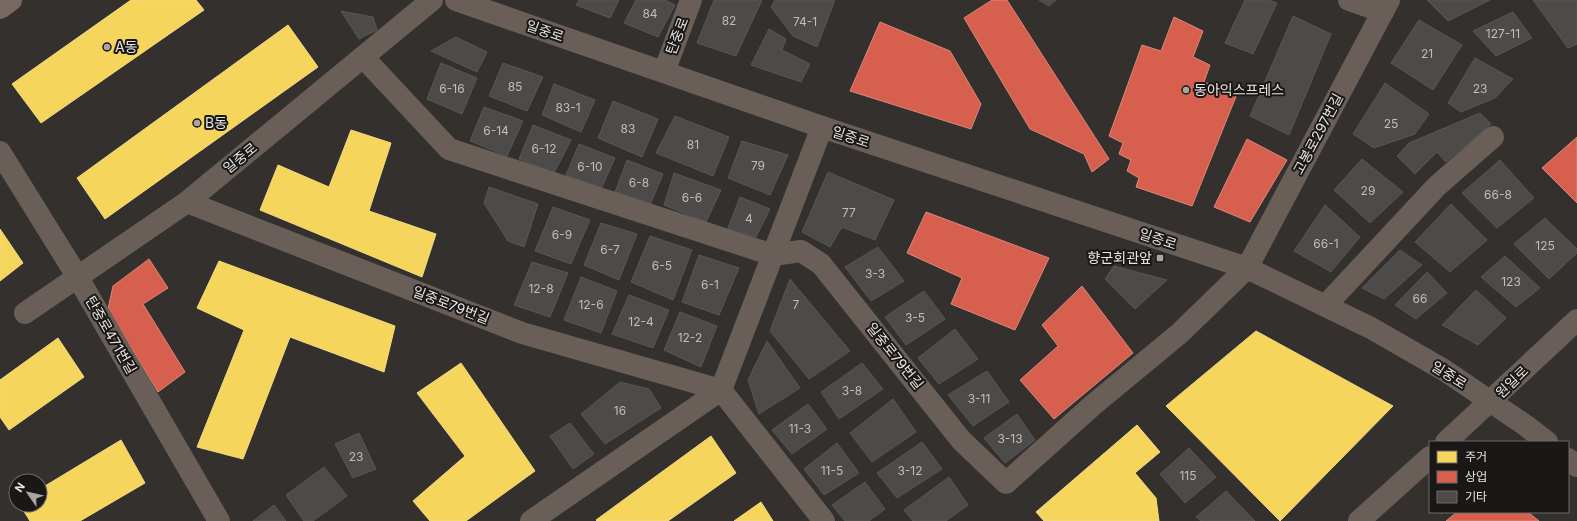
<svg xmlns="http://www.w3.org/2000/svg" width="1577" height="521" viewBox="0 0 1577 521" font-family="Inter,'Noto Sans KR',sans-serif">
<rect width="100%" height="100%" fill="#33302e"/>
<!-- homes -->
<path fill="#f6d55c" stroke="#f2da84" d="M131,0H196L204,10L41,123L12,84Z
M288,25L318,67L105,219L77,178Z
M351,130L391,143L369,211L436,234L422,277L260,210L278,165L329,187Z
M0,229L23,263L0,281Z
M219,261L395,326L384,372L290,337L243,459L197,447L244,330L197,308Z
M1256,331L1393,406L1280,521L1166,406Z
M58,338L84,377L9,430L0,417V380Z
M461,363L535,471L466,521H430L413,501L465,456L417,393Z
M1137,425L1160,452L1135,473L1156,498L1159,521H1044L1036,512Z
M711,436L736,473L668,521H597L596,520Z
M121,440L145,483L80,521H30L20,505H40V489Z
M761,502L773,521H734Z"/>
<!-- shops -->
<path fill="#d6604d" stroke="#db887a" d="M992,0H1007L1109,159L1092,172L1084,154L1030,129L964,18Z
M1174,17L1203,31L1193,57L1210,65L1204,82L1237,94L1192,206L1136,187L1139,178L1127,171L1131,160L1119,154L1123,143L1109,136L1142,45L1161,51Z
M880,22L950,51L981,104L971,129L850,91Z
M1577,137V203L1542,168Z
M1247,139L1287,160L1250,222L1214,207Z
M926,212L1049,258L1015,330L951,304L962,278L907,253Z
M149,259L168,288L143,304L185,372L158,392L108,309L113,286Z
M1082,286L1133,353L1054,419L1020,380L1058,346L1042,325Z
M1457,512H1528L1539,521H1446Z"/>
<!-- building -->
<path fill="#4d4b4a" stroke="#595655" d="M579,0H619L610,18L576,5Z
M636,0H665L675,5L658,37L624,23Z
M714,0H762L736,56L697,43Z
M775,0H835L817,47L793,36L771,7Z
M1039,0H1056L1049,6Z
M1245,0H1269L1277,3L1253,54L1225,43Z
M1427,0H1490L1448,21Z
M1533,0H1577V44L1568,48Z
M341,11L373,17L377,30L359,39Z
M1513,12L1532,38L1496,56L1473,31Z
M1293,16L1331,34L1289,135L1250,116Z
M1419,20L1462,45L1433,90L1391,63Z
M769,29L786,39L782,50L810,64L801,82L751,65Z
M456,37L487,52L477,72L431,51Z
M1475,58L1513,79L1495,98L1461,112L1448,103Z
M441,63L477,78L462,114L427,99Z
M503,63L543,77L527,111L489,96Z
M1385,83L1429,114L1415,134L1374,148L1353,134Z
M554,84L595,100L581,132L542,115Z
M613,101L658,119L642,157L598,138Z
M484,107L523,121L507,156L470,141Z
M1480,113L1491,124L1446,162L1437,152L1415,174L1397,156L1409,143Z
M675,116L729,137L713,176L656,153Z
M533,125L571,140L554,173L519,159Z
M742,141L788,155L770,195L728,178Z
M579,144L615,158L601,189L566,175Z
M1362,159L1403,192L1370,223L1334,190Z
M627,160L663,174L650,205L615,192Z
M1500,160L1534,198L1497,228L1462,193Z
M828,172L894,200L875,240L842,227L830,247L802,232Z
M674,173L721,190L706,222L664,205Z
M489,187L538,204L524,247L508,241L484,203Z
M740,197L770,209L756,237L728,228Z
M1451,204L1487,240L1450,272L1415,242Z
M1325,205L1360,237L1331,272L1294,251Z
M553,207L590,220L571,264L535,251Z
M1545,218L1577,249V253L1549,279L1514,244Z
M601,223L637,234L619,280L584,265Z
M650,236L692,250L673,300L631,282Z
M878,247L904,281L871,301L845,267Z
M1400,250L1422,265L1384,299L1362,288Z
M699,255L739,268L719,315L682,302Z
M1505,256L1540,288L1516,307L1481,277Z
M532,262L568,273L550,317L514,305Z
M1114,266L1167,280L1135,309L1105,279Z
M1427,272L1447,293L1416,319L1395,305Z
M581,277L617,291L601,333L564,320Z
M790,279L850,351L809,379L770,331Z
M1476,290L1506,318L1478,345L1442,325Z
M924,291L945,319L906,345L885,317Z
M629,295L669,310L653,348L612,334Z
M680,312L717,326L701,367L664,350Z
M955,329L978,359L939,384L918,358Z
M767,341L800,388L759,414L748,380Z
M862,363L883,389L839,419L821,392Z
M987,371L1009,402L973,426L948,395Z
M620,382L649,389L661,408L605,444L581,414Z
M893,399L916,432L872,462L850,433Z
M808,404L827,429L792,454L772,430Z
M1017,414L1035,440L1005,463L984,438Z
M570,423L594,454L573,469L550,436Z
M359,433L376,469L353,478L335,444Z
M922,442L942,469L897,498L877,473Z
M837,443L859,473L824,495L804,469Z
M1189,448L1216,477L1185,503L1160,474Z
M324,467L347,496L313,521H304L286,495Z
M949,477L968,505L946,521H913L904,510Z
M865,482L885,509L869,521H845L832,505Z
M1226,491L1255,521H1201L1196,517Z
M274,505L286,521H253Z"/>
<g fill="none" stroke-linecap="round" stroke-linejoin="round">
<!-- minor -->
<path stroke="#6a5f58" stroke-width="22" d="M1349,0L1383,12
M363,57L449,149L773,255L801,251L821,264L961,440L1006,483L1093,405L1180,333L1247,268L1389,0
M664,72L691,0
M0,152L77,276L219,521
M187,202L522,333L721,390L824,521
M1326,305L1437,186L1493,137
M25,313L187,202L432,0
M531,521L721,390L822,127"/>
<!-- tertiary -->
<path stroke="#6a5f58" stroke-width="22" d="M456,0L822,127L1247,268L1371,328L1444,370L1525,425L1547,442
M1446,442L1577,320
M1568,459L1577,466
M1359,521L1430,457"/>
<!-- secondary -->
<path stroke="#776960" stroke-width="22" d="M0,8L11,0"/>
</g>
<!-- markers -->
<g fill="#a8a5a3" stroke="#1a1817" stroke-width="1.5">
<circle cx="107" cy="47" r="4"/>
<circle cx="1186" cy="90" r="4"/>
<circle cx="197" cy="123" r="4"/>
<rect x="1156" y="254" width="8" height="8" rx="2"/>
</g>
<g text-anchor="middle" stroke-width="4" stroke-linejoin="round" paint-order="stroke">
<!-- number labels -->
<g font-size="12" fill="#c0bebc">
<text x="650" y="18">84</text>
<text x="729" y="25">82</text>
<text x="805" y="26">74-1</text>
<text x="1503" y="38">127-11</text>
<text x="1427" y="58">21</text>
<text x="515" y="91">85</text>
<text x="452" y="93">6-16</text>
<text x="1480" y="93">23</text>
<text x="568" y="112">83-1</text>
<text x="1391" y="128">25</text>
<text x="628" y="133">83</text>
<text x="496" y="135">6-14</text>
<text x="693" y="149">81</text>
<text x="544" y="153">6-12</text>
<text x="758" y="170">79</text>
<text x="590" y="171">6-10</text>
<text x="639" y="187">6-8</text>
<text x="1368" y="195">29</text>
<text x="1498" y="199">66-8</text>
<text x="692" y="202">6-6</text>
<text x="849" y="217">77</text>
<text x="749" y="223">4</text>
<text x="562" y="239">6-9</text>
<text x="1326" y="248">66-1</text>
<text x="1545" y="250">125</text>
<text x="610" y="254">6-7</text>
<text x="662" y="270">6-5</text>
<text x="875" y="278">3-3</text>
<text x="1511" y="286">123</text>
<text x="710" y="289">6-1</text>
<text x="541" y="293">12-8</text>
<text x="1420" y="303">66</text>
<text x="591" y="309">12-6</text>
<text x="796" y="309">7</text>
<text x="915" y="322">3-5</text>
<text x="641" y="326">12-4</text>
<text x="690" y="342">12-2</text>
<text x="852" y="395">3-8</text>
<text x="979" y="403">3-11</text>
<text x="620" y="415">16</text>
<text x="800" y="433">11-3</text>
<text x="1010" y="443">3-13</text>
<text x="356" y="461">23</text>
<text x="832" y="475">11-5</text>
<text x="910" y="475">3-12</text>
<text x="1188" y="480">115</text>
</g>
<!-- street labels -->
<g font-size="14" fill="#e7e4e2" stroke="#1a1817">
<text transform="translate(545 31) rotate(19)" y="5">일중로</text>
<text transform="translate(677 36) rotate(-69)" y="5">탄중로</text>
<text transform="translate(1318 134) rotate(-62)" y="5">고봉로297번길</text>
<text transform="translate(851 137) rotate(18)" y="5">일중로</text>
<text transform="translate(240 158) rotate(-39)" y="5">일중로</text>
<text transform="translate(1158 239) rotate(18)" y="5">일중로</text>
<text transform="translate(451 305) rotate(21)" y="5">일중로79번길</text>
<text transform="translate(111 335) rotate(60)" y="5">탄중로471번길</text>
<text transform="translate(895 356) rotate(51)" y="5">일중로79번길</text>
<text transform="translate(1449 375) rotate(32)" y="5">일중로</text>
<text transform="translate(1512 382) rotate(-44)" y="5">원일로</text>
</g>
<!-- poi labels -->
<g font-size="14" fill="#e7e4e2" stroke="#1a1817" text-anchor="start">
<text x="115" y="52">A동</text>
<text x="1194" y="95">동아익스프레스</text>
<text x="205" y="128">B동</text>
<text x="1152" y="263" text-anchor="end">향군회관앞</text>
</g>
</g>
<!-- legend -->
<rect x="1429" y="441" width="140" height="72" fill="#1a1817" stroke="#6c6a68"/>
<rect x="1437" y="451" width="20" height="12" fill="#f6d55c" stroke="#6c6a68"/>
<text x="1465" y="461" font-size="12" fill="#e7e4e2">주거</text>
<rect x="1437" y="471" width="20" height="12" fill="#d6604d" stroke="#6c6a68"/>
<text x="1465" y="481" font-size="12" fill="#e7e4e2">상업</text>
<rect x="1437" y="491" width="20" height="12" fill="#4d4b4a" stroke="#6c6a68"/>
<text x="1465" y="501" font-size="12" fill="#e7e4e2">기타</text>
<!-- north arrow -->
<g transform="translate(28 493) rotate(304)"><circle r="19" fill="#1a1817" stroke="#6c6a68"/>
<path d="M0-3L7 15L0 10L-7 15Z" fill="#a8a5a3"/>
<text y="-6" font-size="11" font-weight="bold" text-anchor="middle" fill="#e7e4e2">N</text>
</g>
</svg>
